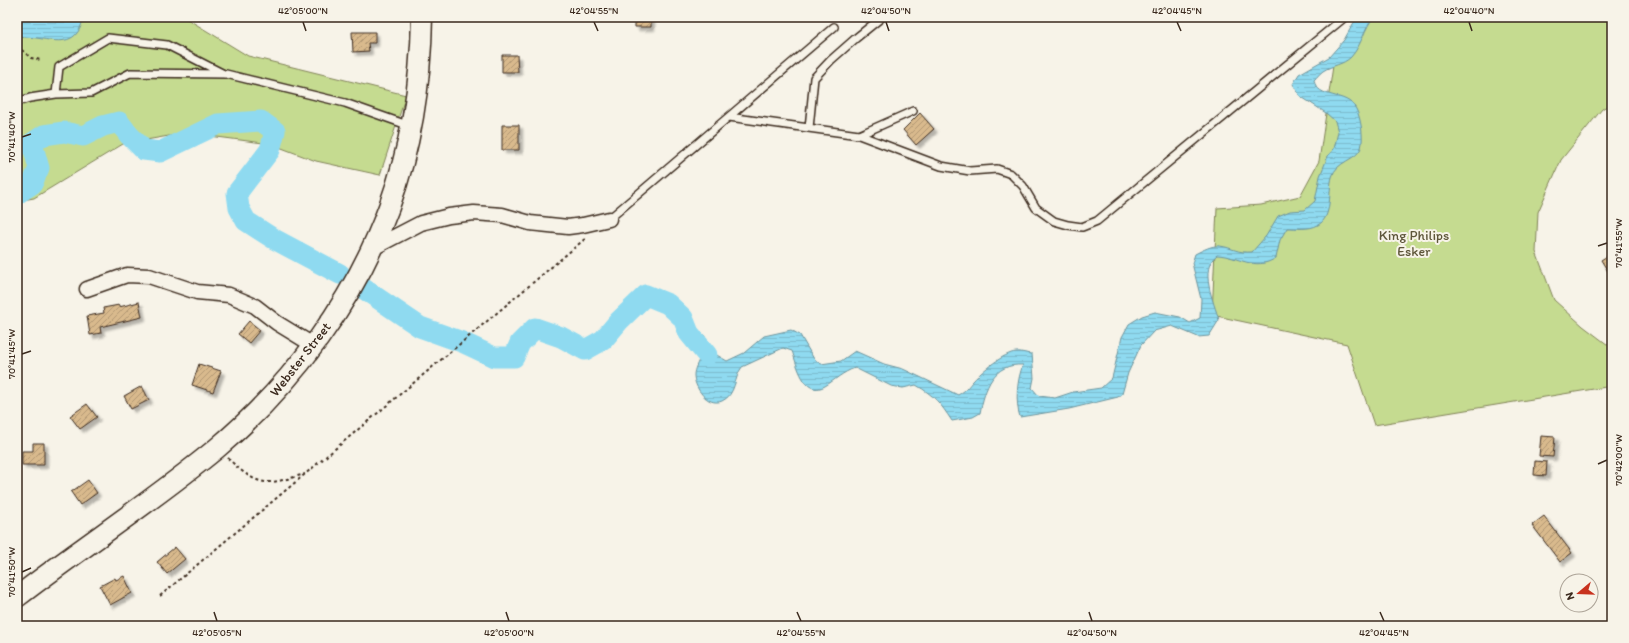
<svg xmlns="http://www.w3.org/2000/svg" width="1629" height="643" viewBox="0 0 1629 643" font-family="Itim,sans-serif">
<defs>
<pattern id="water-rules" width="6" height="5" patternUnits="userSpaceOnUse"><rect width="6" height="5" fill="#8fdaf0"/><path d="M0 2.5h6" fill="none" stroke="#7cbbcd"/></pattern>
<pattern id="building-hatch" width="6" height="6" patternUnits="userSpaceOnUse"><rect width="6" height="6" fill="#d9ba8d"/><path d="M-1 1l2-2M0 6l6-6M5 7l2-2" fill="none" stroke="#b19773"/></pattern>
<filter id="shadow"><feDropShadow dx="3.5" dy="3.5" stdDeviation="1" flood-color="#0004"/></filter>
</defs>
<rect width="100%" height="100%" fill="#f7f3e8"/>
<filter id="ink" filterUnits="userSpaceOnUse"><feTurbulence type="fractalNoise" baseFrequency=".025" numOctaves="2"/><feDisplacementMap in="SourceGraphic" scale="8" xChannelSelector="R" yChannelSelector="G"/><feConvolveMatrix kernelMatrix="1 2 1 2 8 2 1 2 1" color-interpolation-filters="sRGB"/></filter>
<g filter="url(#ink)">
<!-- green -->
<path fill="#c5db90" stroke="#808257" d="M17,17H184L248,56L406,95L380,175L316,161L271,144L186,133L123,144L34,198L17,201Z
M1361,17H1612V103L1602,109L1561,160L1538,212L1536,252L1554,300L1583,326L1612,348V386L1374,425L1347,344L1212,315L1217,208L1261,205L1300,196L1319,161L1333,66Z"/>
<!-- water -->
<path fill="url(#water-rules)" stroke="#6d949c" d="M17,17H83C82,20 82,24 81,26C73,47 52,40 36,38C30,37 23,37 17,36Z
M1357,17H1374C1364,28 1362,45 1351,57C1343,65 1332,65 1323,71C1320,73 1317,77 1314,80C1317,100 1347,91 1356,109C1361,118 1364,138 1361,148C1357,160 1336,161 1332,177C1328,191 1333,217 1318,225C1309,230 1297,228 1287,228L1280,240L1276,258C1254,272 1239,256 1217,255C1198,269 1214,302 1219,320L1209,336L1198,337L1172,326L1154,331L1141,345L1128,373L1122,394L1118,397L1069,409L1020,417C1015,402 1017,379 1023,365C993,363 985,388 980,413L973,417L952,421C940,403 935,396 916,385L903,388L891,386L855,368C843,372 835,380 825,386C804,398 797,364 792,351L783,348L742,367C734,377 736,395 722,401C707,407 694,387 694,375C694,369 698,363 700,357L689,333L704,335L715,354L727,361L744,353L764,336L791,330L800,335L814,359L821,364L841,361L855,351L884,364L903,369L958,395C968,389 967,387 974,380C982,371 1004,353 1016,352C1021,351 1027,354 1032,354L1034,378L1032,388L1039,396L1055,398L1073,392L1101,388L1112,378L1122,337L1129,324L1142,316L1155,312L1180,317L1190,323L1200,318L1201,299L1192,263L1195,254C1203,250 1212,245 1220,246C1234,248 1236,253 1252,252L1266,236L1278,216L1290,211L1305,210L1315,201L1320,176L1328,156L1334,149L1338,132L1335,121L1326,113L1300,96L1293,84L1299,74L1329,57L1344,40Z"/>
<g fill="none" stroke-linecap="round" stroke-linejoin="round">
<!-- river -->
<path stroke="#8fdaf0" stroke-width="21" d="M17,194L32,184L39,168L32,143L44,135L64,132L83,136L103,126L119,122L129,135L144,150L160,152L218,124L261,121L275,131L270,150L237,193L239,208L246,221L274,239L340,274
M364,289L420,327L462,342L494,357H514L520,343L535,328L561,337L585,350L603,340L619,321L646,295L668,304L683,318L689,333L707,355"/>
</g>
<!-- building -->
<path fill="url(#building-hatch)" stroke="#3b2a1e" filter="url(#shadow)" d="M635,17H651V27H635Z
M352,32H375V43H368L369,51L353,52Z
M502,55H517L518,72H502Z
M920,113L934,129L916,145L903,130Z
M502,125H519V150H502Z
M1612,253V278L1601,260Z
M139,302L142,317L100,327L101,333L90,335L87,316L104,313L103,308L119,305V307Z
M249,321L260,330L249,343L238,334Z
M199,364L221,371L213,392L192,385Z
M142,386L149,400L131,409L124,396Z
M87,404L97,417L80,429L70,416Z
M1541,436L1555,437L1553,457L1539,456Z
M33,443H44V465H22V451H33Z
M1535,461L1547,462L1546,476L1534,475Z
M88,480L97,493L80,505L71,492Z
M1544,516L1572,553L1560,562L1532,525Z
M175,547L185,559L167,574L157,562Z
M124,576L132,593L110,605L100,586L115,578L116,580Z"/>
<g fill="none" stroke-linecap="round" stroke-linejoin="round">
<!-- lane casing -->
<g stroke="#3b2a1e" stroke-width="10">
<path id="lane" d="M56,94L59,67L108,38L167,45L224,74
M17,102L30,98L56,94L91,93L130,73L226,74L345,103L410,126
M729,117L859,135L941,166L970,171L997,169L1011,174L1023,186L1036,208L1054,221L1068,225L1082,227L1097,221L1345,17
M809,128L814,78L831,60L856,38L882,17
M859,135L913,111
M609,219L834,27"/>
</g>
<!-- street casing -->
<g stroke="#3b2a1e" stroke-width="17">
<path id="street" d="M371,249L421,223L449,216L474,213L502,215L530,223L568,227L583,225L609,219
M87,289L127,275L149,276L197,292L229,295L255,306L277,323L313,345"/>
</g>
<!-- secondary casing -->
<g stroke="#3b2a1e" stroke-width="23">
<path id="secondary" d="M17,597C83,546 153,501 217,448C293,384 355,300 389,207C411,147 421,81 422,17"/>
</g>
<!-- path -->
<path stroke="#3b2a1e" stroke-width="2" stroke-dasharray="3 3" stroke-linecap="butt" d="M17,46L31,58L41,60
M228,458C236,467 252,481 265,482C277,483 293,477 305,474
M160,596L586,238"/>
<!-- lane -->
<use href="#lane" stroke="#f7f3e8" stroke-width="7"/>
<!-- street -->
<use href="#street" stroke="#f7f3e8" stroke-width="14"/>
<!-- secondary -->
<use href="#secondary" stroke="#f7f3e8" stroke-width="20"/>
</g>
</g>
<!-- ticks -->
<path fill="none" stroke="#3b2a1e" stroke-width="1.5" d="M303,22L306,31M594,22L598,31M886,22L889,31M1177,22L1181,31M1469,22L1472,31M22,137L31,134M1598,246L1607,243M22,354L31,351M1598,464L1607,460M22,572L31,568M214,612L217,621M506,612L509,621M797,612L801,621M1089,612L1092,621M1380,612L1384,621"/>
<g text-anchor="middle" stroke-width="4" stroke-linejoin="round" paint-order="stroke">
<!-- park labels -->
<g font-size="14" fill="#5e563a" stroke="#f7f3e8">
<text x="1414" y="240">King Philips<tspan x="1414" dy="16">Esker</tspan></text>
</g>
<!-- street labels -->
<g font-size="14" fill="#3b2a1e" stroke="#f7f3e8">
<text transform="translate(300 359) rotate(-52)" y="5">Webster Street</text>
</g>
</g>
<!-- margin -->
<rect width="1629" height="643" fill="none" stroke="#f7f3e8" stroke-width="44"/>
<!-- north arrow -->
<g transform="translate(1579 593) rotate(251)"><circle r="19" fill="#f7f3e8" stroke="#aca397"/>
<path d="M0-3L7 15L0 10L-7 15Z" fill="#c8321e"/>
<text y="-6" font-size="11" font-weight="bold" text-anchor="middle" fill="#3b2a1e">N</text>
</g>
<rect x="22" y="22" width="1585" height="599" fill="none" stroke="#3b2a1e" stroke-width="1.5"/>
<g font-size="10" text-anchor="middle" fill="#3b2a1e">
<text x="303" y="14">42°05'00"N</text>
<text x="594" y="14">42°04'55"N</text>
<text x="886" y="14">42°04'50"N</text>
<text x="1177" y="14">42°04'45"N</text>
<text x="1469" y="14">42°04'40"N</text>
<text transform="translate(11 137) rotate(-90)" y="4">70°41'40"W</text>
<text transform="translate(1618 243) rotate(-90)" y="4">70°41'55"W</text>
<text transform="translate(11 354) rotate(-90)" y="4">70°41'45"W</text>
<text transform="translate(1618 460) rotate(-90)" y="4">70°42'00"W</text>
<text transform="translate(11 572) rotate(-90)" y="4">70°41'50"W</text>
<text x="217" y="636">42°05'05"N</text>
<text x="509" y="636">42°05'00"N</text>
<text x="801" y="636">42°04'55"N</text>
<text x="1092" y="636">42°04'50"N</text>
<text x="1384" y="636">42°04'45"N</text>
</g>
</svg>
